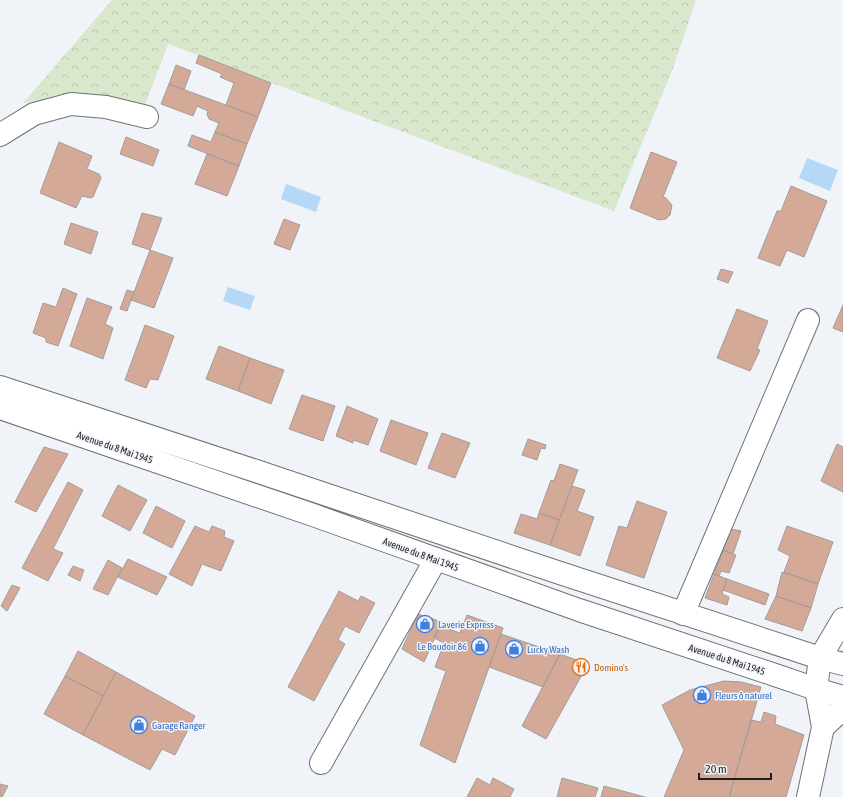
<svg xmlns="http://www.w3.org/2000/svg" width="843" height="797" viewBox="0 0 843 797" font-family="'Asap Condensed',sans-serif">
<defs>
<pattern id="forest-crowns" width="20" height="18" patternUnits="userSpaceOnUse"><rect width="20" height="18" fill="#d9e8cc"/><path d="M2 6a3 3 0 1 1 6 0M12 15a3 3 0 1 1 6 0" fill="none" stroke="#bac7af"/></pattern>
</defs>
<rect width="100%" height="100%" fill="#f0f4f9"/>
<!-- forest -->
<path fill="url(#forest-crowns)" d="M112,0H696L672,71L614,211L168,44L144,107L92,95L23,103Z"/>
<!-- water -->
<path fill="#b4d8f6" d="M807,158L838,170L830,191L799,178Z
M286,184L321,197L316,212L281,199Z
M228,287L255,296L250,310L223,301Z"/>
<!-- building -->
<path fill="#d5a998" stroke="#a29d9a" d="M199,55L271,83L258,117L226,105L234,83L220,77L222,74L196,63Z
M176,65L191,71L184,90L169,84Z
M169,84L258,117L247,144L215,132L219,123L209,119L207,114L208,111L197,106L193,116L161,104Z
M215,132L247,144L239,166L188,146L192,135L211,142Z
M126,137L159,150L153,166L120,154Z
M59,142L92,156L87,169L99,174L101,178L93,197L90,198L82,196L76,208L40,193Z
M651,152L677,162L663,197L666,198L672,205L670,215L666,219L659,220L630,208Z
M207,154L239,166L227,196L195,184Z
M791,186L827,201L804,257L787,250L780,266L758,258L777,211H781Z
M142,213L162,218L150,250L132,244Z
M284,219L300,225L290,250L274,244Z
M71,223L98,232L91,254L64,244Z
M150,250L173,258L154,308L131,300Z
M721,269L733,272L728,283L717,279Z
M63,288L77,294L58,346L46,342V338L33,333L43,303L56,307Z
M127,290L134,292L127,311L120,309Z
M87,298L112,307L105,324L113,328L103,359L70,346Z
M843,305V332L833,328Z
M737,309L768,321L757,349L760,350L750,371L717,358Z
M145,325L174,336L158,380L150,379L146,388L125,380Z
M219,346L250,358L238,391L206,379Z
M250,358L284,370L271,404L238,391Z
M302,395L335,406L323,441L289,429Z
M347,406L378,419L368,445L353,440V443L336,436Z
M391,420L428,433L416,465L380,451Z
M442,433L470,443L455,478L428,468Z
M528,439L546,445L545,449L541,448L537,460L522,455Z
M837,444L843,447V492L821,481Z
M44,447L68,454L36,512L15,502Z
M560,464L578,470L559,520L539,513L551,480L554,481Z
M68,482L83,490L53,549L63,553L48,581L22,568Z
M118,485L147,500L130,531L102,516Z
M572,486L585,490L577,511L594,517L580,556L550,545Z
M637,501L667,512L644,578L606,565L619,526L627,528Z
M156,506L185,521L172,548L143,533Z
M539,513L559,520L550,545L514,533L521,514L537,519Z
M195,526L209,532L212,526L225,531L224,537L234,541L221,571L202,564L192,586L169,574Z
M787,526L833,542L818,584L784,572L790,556L778,550Z
M731,529L741,531L733,554L723,550Z
M723,550L736,555L729,573L721,571L719,576L714,574Z
M128,559L167,577L157,595L118,577Z
M108,560L122,568L108,595L93,589Z
M73,566L84,570L80,581L68,575Z
M782,572L818,584L811,608L776,596Z
M714,574L727,579L722,594L729,597L727,605L705,598Z
M727,579L769,594L765,605L723,590Z
M12,585L20,588L7,611L1,606Z
M339,591L358,601L361,596L375,603L359,633L345,626L338,640L345,644L314,701L288,687Z
M776,596L811,608L802,631L765,619Z
M418,614L442,622L424,662L402,649Z
M467,615L503,628L455,763L420,745L446,671L435,667L444,643L434,638L440,626L460,633Z
M501,634L560,654L543,687L489,667Z
M78,651L116,672L103,696L65,676Z
M560,654L588,664L546,739L522,726Z
M116,672L195,716L175,755L162,749L150,770L83,735Z
M65,676L103,696L83,735L44,714Z
M724,681L741,682L761,687L729,797H664L684,750L662,705L690,690Z
M764,712L776,716L775,724L804,735L786,797H729L751,720L761,722Z
M477,778L490,785L493,778L514,789L510,797H467Z
M562,778L598,788L595,797H557Z
M0,784L8,786L2,797H0Z
M604,786L645,797H601Z"/>
<g fill="none" stroke-linecap="round" stroke-linejoin="round">
<!-- minor casing -->
<g stroke="#6f7276" stroke-width="24">
<path id="minor" d="M0,135L34,114L71,104L106,107L147,117
M683,614L808,320
M823,727L843,709
M321,763L436,559
M808,797L823,727L816,689L820,658L843,619"/>
</g>
<!-- major casing -->
<g stroke="#6f7276" stroke-width="24">
<path id="major" d="M0,387L256,471L560,573L820,658L843,664
M0,408L313,515L579,610L778,676L816,689L843,697"/>
</g>
<!-- minor -->
<use href="#minor" stroke="#fff" stroke-width="22"/>
<!-- major -->
<use href="#major" stroke="#fff" stroke-width="22"/>
</g>
<!-- icons -->
<defs>
<g id="shop-ring" transform="scale(0.9)"><circle r="9.5" fill="#f0f4f9" stroke="#3f7fe0" stroke-width="1.5"/><path d="M-5-2.5h2.3a2.7 3.5 0 0 1 5.4 0H5L5.5 6h-11ZM-1.5-2.5h3a1.5 2.3 0 0 0-3 0Z" fill="#3f7fe0"/></g>
<g id="restaurant-ring" transform="scale(0.9)"><circle r="9.5" fill="#f0f4f9" stroke="#e8710a" stroke-width="1.5"/><path d="M-5-6h1v4h1v-4h1v4h1v-4h1v5L-1.5 .5V6h-2V.5L-5-1ZM5-6V6H3V1.5H1.5Q1.5-4 5-6Z" fill="#e8710a"/></g>
</defs>
<g fill-rule="evenodd">
<use href="#shop-ring" x="425" y="624"/>
<use href="#shop-ring" x="480" y="646"/>
<use href="#shop-ring" x="514" y="649"/>
<use href="#restaurant-ring" x="581" y="667"/>
<use href="#shop-ring" x="702" y="695"/>
<use href="#shop-ring" x="139" y="725"/>
</g>
<g text-anchor="middle" stroke-width="3" stroke-linejoin="round" paint-order="stroke">
<!-- street labels -->
<g font-size="10" fill="#1d1e20" stroke="#f0f4f9">
<text transform="translate(115 447) rotate(19)" y="4">Avenue du 8 Mai 1945</text>
<text transform="translate(421 554) rotate(20)" y="4">Avenue du 8 Mai 1945</text>
<text transform="translate(727 659) rotate(18)" y="4">Avenue du 8 Mai 1945</text>
</g>
<!-- shop labels -->
<g font-size="10" fill="#366cbe" stroke="#f0f4f9" text-anchor="start">
<text x="438" y="628">Laverie Express</text>
<text x="467" y="650" text-anchor="end">Le Boudoir 86</text>
<text x="527" y="653">Lucky Wash</text>
<text x="715" y="699">Fleurs ô naturel</text>
<text x="152" y="729">Garage Ranger</text>
</g>
<!-- food labels -->
<g font-size="10" fill="#c56008" stroke="#f0f4f9" text-anchor="start">
<text x="594" y="671">Domino's</text>
</g>
</g>
<!-- scale -->
<path d="M699 773v6h72v-6" fill="none" stroke="#1d1e20" stroke-width="2"/>
<text x="705" y="773" font-size="12" fill="#1d1e20" stroke="#f0f4f9" stroke-width="3" paint-order="stroke">20 m</text>
</svg>
